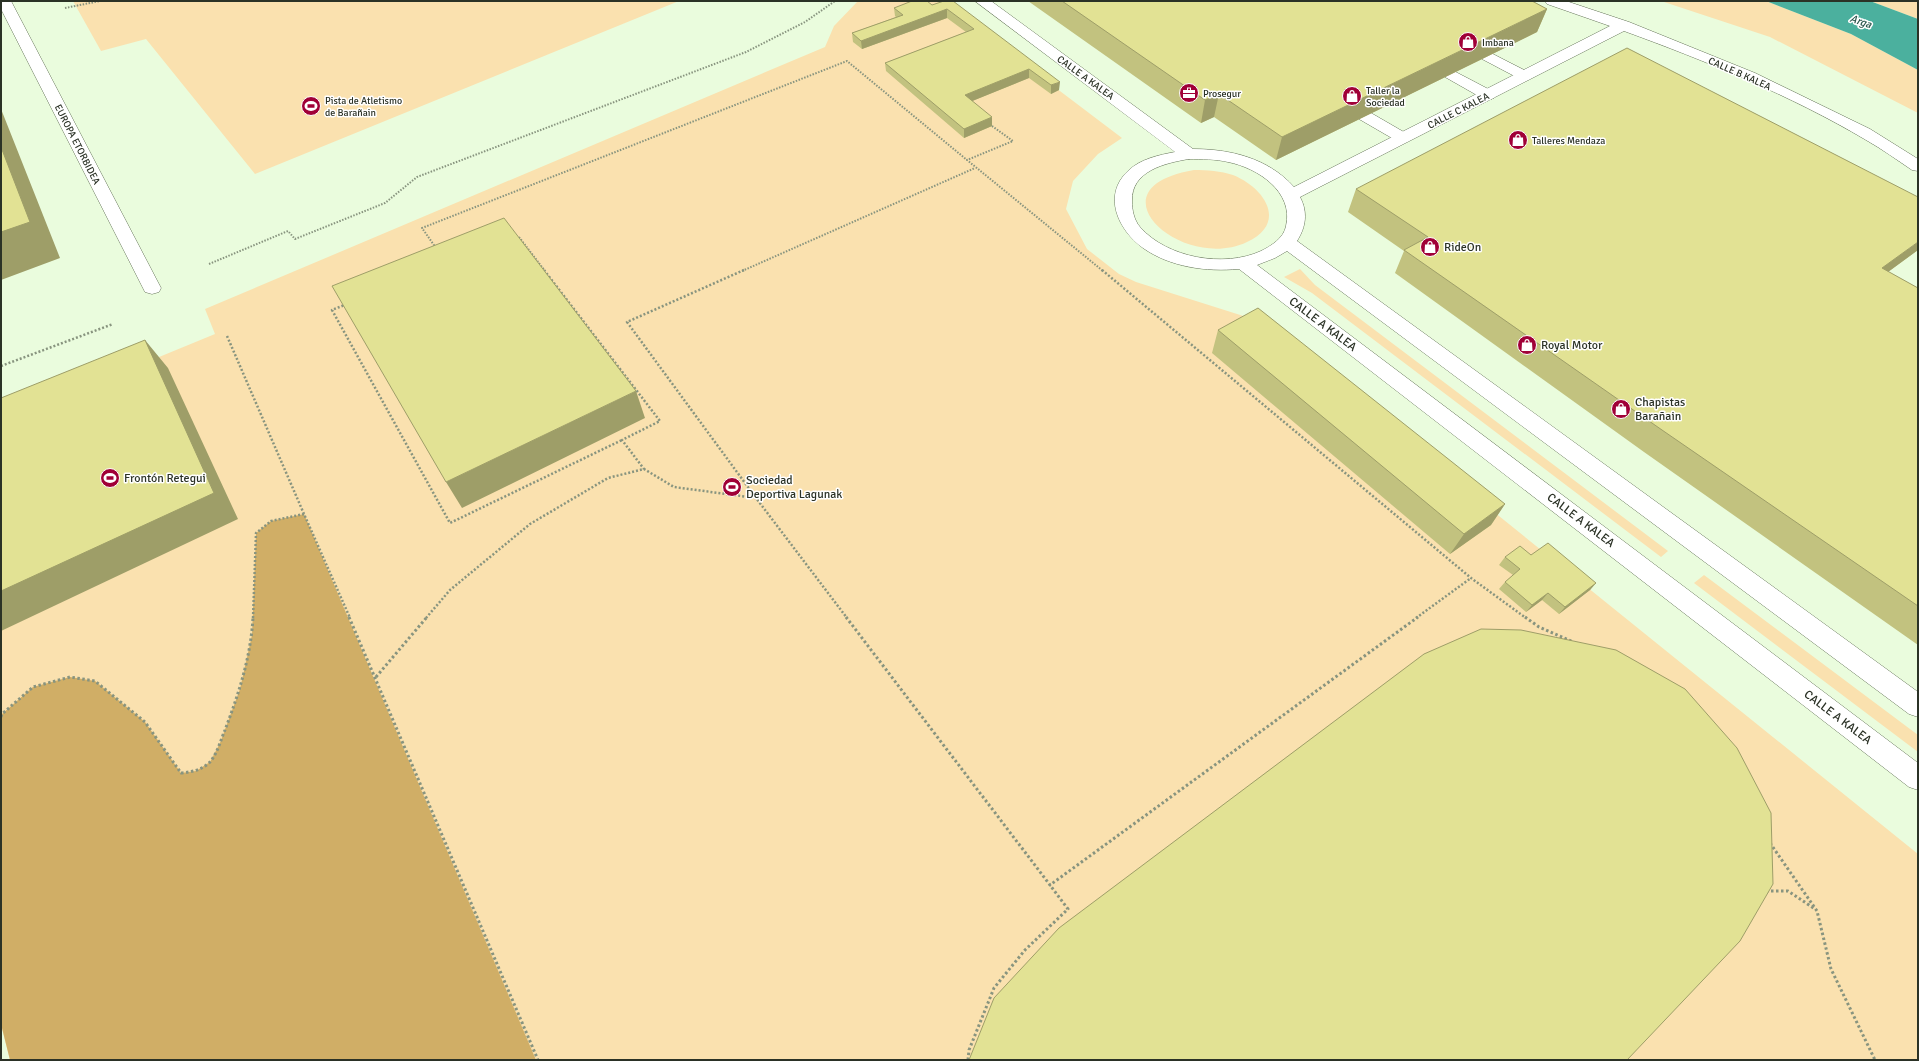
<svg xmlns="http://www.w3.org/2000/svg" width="1919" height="1061" viewBox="0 0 1919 1061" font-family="Signika,sans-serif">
<rect width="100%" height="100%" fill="#eafcdd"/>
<!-- green -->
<path fill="#fae1af" d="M73,1H679L255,174L146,39L101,51Z
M858,1H941L1122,138L1098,154L1073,181L1066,209L1087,249L1119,274L1136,282L1256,320L1918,854V1060H10L1,1025V422L215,334L205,309L825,47L834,26Z
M1661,1H1766L1851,34L1918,70V113L1770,37Z
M1870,1H1918V19Z
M1194,170C1207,170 1221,171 1233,175C1265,188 1288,223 1247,242C1182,273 1087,188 1194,170Z
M1300,269L1315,285L1668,551L1661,557L1312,293L1284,277Z
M1704,575L1918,735V752L1694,583Z"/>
<!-- forest -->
<path fill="#d0ae66" d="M304,514L536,1060H10L1,1024V717L2,714L33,687L70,677L95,681L145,722L181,773L196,771L210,762L220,743L240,689L252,635L256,533L271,521Z"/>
<!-- water -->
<path fill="#4bb09e" d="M1766,1H1870L1918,19V70L1851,34Z"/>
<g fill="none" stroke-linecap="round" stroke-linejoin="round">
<!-- service casing -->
<g stroke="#66755a" stroke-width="1">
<path id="service" d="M1487,51L1530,73L1533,76L1530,79L1525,81L1520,79L1482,59L1479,56L1482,53Z
M1450,69L1494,92L1496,95L1494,98L1488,100L1482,98L1445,77L1442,74L1445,71Z
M1365,111L1371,113L1409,135L1411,138L1409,141L1403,143L1397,141L1359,119L1357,116L1359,113Z"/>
</g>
<!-- minor casing -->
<g stroke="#66755a" stroke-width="1">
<path id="minor" d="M1,1H11L161,288L159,292L152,294L145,292L143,288L1,9Z
M975,1H991L1193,149C1230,149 1268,158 1294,187L1610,26L1547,4L1545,1H1566L1629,22L1755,73L1870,129L1918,159V171L1912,170C1897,160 1882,149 1866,140C1790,95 1706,61 1624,31L1300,197C1308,212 1306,227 1297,241L1918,692V717L1909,714L1287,251L1275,258L1257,265L1918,763V790L1909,787L1239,269C1206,272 1170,267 1143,248C1118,230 1102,195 1128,171C1140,159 1159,155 1175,152ZM1189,159C1202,159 1215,159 1228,162C1258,168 1294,192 1286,226C1284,238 1271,246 1261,251C1224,268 1167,258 1140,227C1134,220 1132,210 1132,201C1131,171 1165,163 1189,159Z"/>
</g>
<!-- path-far2 -->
<path stroke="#88947f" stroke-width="2" stroke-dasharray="1.5 1.5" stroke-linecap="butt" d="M65,8L100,1
M992,126L1013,141L967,160L1103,271
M519,237L545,271
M436,248L422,228L847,61L967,160
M209,264L288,231L295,239L385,203L417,177L746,52L805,22L835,1
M742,271L975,168"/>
<!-- path-far1 -->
<path stroke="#88947f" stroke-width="2.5" stroke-dasharray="2 2" stroke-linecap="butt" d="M544,270L660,421L622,440L644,469
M744,270L627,322L756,498
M1102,270L1471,578L1526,618
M347,304L332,310L450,523L622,440
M227,336L304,514
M1,366L113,324
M253,618L256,533L271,521L304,514L350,618
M426,618L450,590L530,524L608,478L644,469L674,487L756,498L847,618
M1416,618L1471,578"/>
<!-- path -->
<path stroke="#88947f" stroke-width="3" stroke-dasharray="2.5 2.5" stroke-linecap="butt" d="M349,617L538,1060
M846,617L1050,885L1418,617
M1525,617L1539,627L1573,642
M376,677L427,617
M1,717L2,714L33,687L70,677L95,681L145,722L181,773C192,772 201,770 209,763C217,755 221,739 225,730C239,693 251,656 253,617
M1770,843L1817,911L1831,969L1875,1060
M1766,891H1788L1815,909
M968,1060L969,1050L994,988L1025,950L1068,909L1050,885"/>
<!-- service -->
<use href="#service" fill="#fff" fill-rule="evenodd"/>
<!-- minor -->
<use href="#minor" fill="#fff" fill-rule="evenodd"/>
</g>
<!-- wall -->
<path fill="#c2c27f" d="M944,1L1059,90L1051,94L1029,78L972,101L992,126L964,138L886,71L885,63L966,32L947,18L862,49L853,42L852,33L896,17L895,16L894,8L932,5Z
M1028,1H1532L1547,9L1537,32L1276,160L1214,117L1201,123Z
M1356,189L1918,250L1888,272L1918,288V645L1644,452L1395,273L1404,251L1348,212Z
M1218,330L1505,504L1491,525L1450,554L1212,353Z
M1531,555L1596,583L1590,590L1559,614L1542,600L1526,612L1499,589L1505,582L1513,575L1499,565L1505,557Z"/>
<!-- shaded-wall -->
<path fill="#9e9e68" d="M947,9V18L862,49L861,41Z
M1547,9L1537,32L1276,160L1282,137Z
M1029,69V78L965,104V95Z
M1060,82L1059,90L1051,94V85Z
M1219,94L1214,117L1201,123L1205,100Z
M1,109L60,258L1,280Z
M992,117V126L964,138V129Z
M1918,242V250L1862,291L1882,268Z
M145,340L168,368L238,519L1,631V591Z
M636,391L645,418L462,508L446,482Z
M1505,504L1491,525L1450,554L1464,534Z
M1596,583L1590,590L1559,614L1565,607Z
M1548,593L1542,600L1526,612L1532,605Z"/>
<!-- building -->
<path fill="#e2e294" stroke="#9e9e68" d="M912,1H927L932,5L944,1H953L1060,82L1051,85L1029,69L965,95L992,117L964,129L885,63L974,29L947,9L861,41L852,33L903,15L894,8Z
M1062,1H1532L1547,9L1282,137L1219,94L1205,100Z
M1627,48L1918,197V242L1882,268L1918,288V606L1662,430L1404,250L1428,237L1356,189Z
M1,147L30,222L1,232Z
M504,218L636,391L446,482L332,286Z
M1258,308L1505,504L1464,534L1218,330Z
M145,340L214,493L1,591V398Z
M1548,543L1596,583L1565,607L1548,593L1532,605L1505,582L1520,569L1505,557L1520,546L1531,555Z
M1481,629L1521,630L1616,650L1685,689L1737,748L1771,813L1773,884L1740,941L1627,1060H969L994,998L1059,928L1424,654Z"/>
<!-- icons -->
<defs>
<g id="shop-disc" transform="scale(1)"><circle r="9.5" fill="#a00037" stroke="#fff"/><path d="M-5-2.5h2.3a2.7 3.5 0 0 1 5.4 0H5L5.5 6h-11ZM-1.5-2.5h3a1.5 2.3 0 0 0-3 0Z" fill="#fff"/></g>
<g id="office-disc" transform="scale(1)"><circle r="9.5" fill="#a00037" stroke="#fff"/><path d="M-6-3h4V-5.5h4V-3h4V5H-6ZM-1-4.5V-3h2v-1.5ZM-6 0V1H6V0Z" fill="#fff"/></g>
<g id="stadium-disc" transform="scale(1)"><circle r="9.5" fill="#a00037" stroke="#fff"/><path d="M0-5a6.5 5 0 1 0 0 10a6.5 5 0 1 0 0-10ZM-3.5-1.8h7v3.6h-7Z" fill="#fff"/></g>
</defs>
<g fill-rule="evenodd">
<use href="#shop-disc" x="1468" y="42"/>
<use href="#office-disc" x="1189" y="93"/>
<use href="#shop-disc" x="1352" y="96"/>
<use href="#stadium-disc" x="311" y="106"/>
<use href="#shop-disc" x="1518" y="140"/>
<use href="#shop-disc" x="1430" y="247"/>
<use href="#shop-disc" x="1527" y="345"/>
<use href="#shop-disc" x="1621" y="409"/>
<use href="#stadium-disc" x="110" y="478"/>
<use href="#stadium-disc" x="732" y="487"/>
</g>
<g text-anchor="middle" stroke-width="3" stroke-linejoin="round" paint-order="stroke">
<!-- far-poi labels -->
<g font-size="10" fill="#2b3226" stroke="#fff" text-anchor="start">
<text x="1482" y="46">Imbana</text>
<text x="1366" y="94">Taller la<tspan x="1366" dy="12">Sociedad</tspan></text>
<text x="1203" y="97">Prosegur</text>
<text x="325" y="104">Pista de Atletismo<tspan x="325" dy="12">de Barañain</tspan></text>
<text x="1532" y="144">Talleres Mendaza</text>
</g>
<!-- far-street labels -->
<g font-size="10" fill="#2b3226" stroke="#fff">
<text transform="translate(1740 73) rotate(24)" y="4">CALLE B KALEA</text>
<text transform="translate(1086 77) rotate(36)" y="4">CALLE A KALEA</text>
<text transform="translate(1458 110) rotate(-27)" y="4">CALLE C KALEA</text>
<text transform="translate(78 144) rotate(63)" y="4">EUROPA ETORBIDEA</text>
</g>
<!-- far-water labels -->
<g font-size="11" font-style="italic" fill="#28544b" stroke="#fff">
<text transform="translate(1861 21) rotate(19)" y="4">Arga</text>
</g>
<!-- poi labels -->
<g font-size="12" fill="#2b3226" stroke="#fff" text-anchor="start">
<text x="1444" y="251">RideOn</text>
<text x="1541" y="349">Royal Motor</text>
<text x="1635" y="406">Chapistas<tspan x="1635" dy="14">Barañain</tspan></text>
<text x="124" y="482">Frontón Retegui</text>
<text x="746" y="484">Sociedad<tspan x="746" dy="14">Deportiva Lagunak</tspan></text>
</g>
<!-- street labels -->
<g font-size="12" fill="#2b3226" stroke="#fff">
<text transform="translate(1323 324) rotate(37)" y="4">CALLE A KALEA</text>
<text transform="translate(1581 520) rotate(37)" y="4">CALLE A KALEA</text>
<text transform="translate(1838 717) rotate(37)" y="4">CALLE A KALEA</text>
</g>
</g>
<!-- border -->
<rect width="1919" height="1061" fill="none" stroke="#2b3226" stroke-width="4"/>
</svg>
